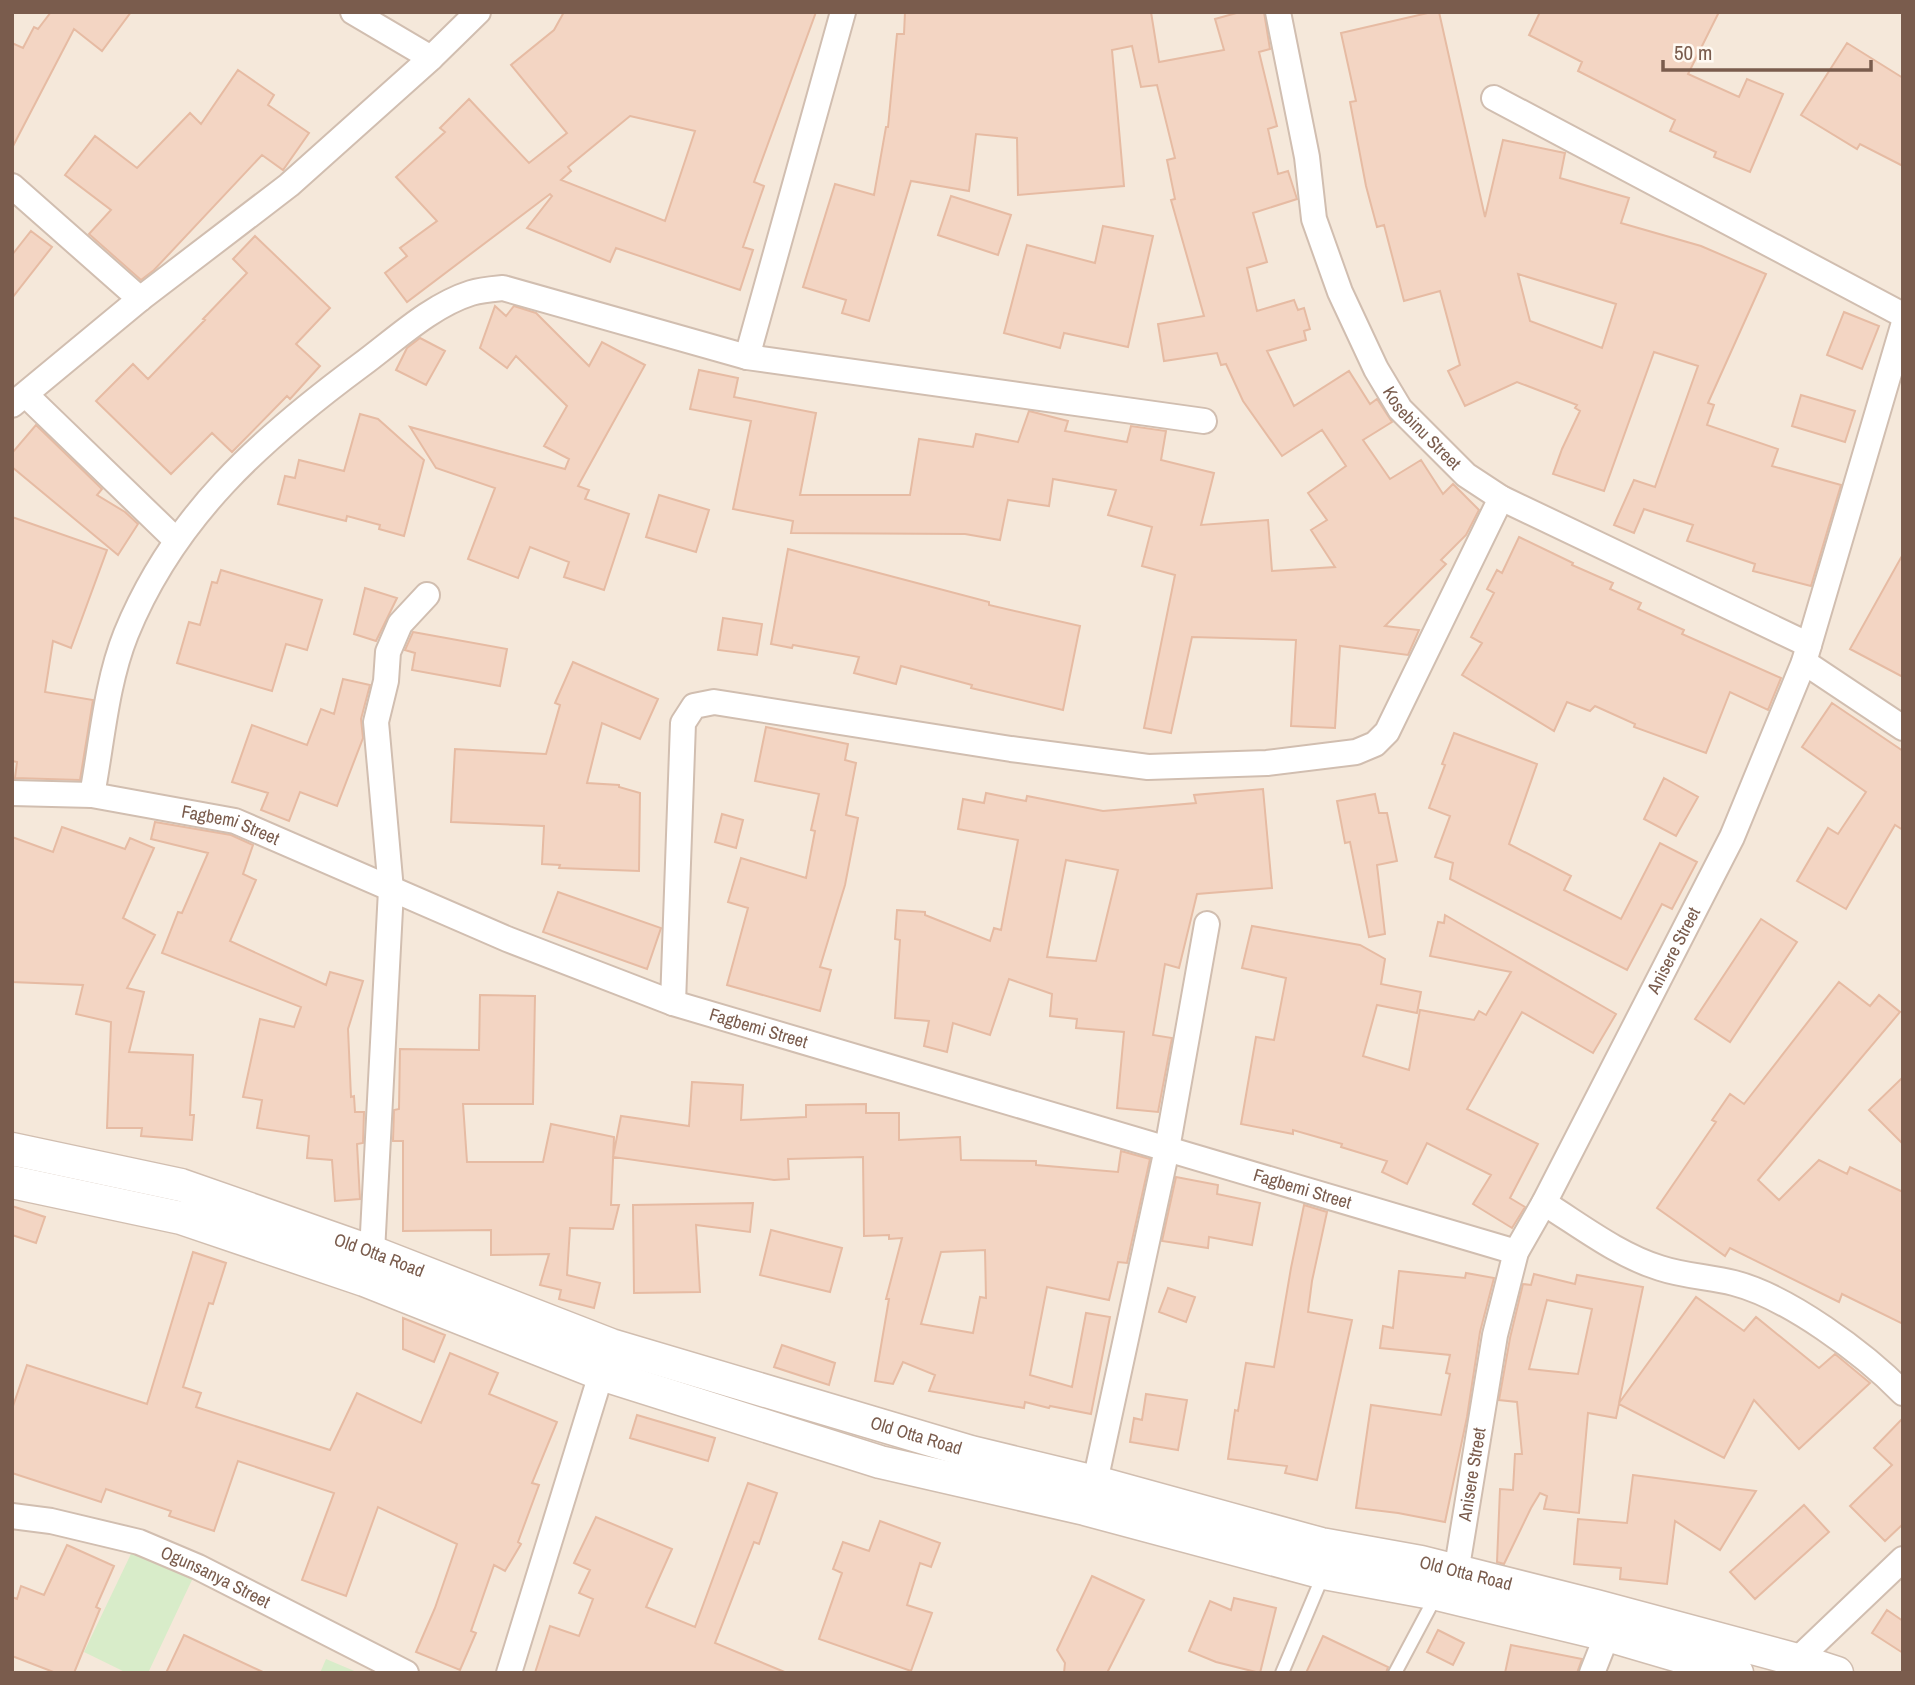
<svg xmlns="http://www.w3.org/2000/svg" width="1915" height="1685" viewBox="0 0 1915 1685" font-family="'Archivo Narrow',sans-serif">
<rect width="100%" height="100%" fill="#fdf6ec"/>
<!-- residential -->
<path fill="#f5e8da" d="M12,12H1903V1673H12Z"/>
<!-- green -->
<path fill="#d8ecc9" d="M140,1535L200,1563L148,1673H127L84,1652Z
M326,1659L359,1673H320Z"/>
<!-- building -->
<path fill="#f3d5c3" stroke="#e6bba3" stroke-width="2" fill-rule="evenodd" d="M51,12H131L102,51L74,29L12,148V43L23,48L34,27L38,29Z
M564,12H816L754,182L764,186L743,247L753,250L740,290L616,248L610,262L527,228L552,196L550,194L407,302L385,273L407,256L400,248L437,221L396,177L445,132L440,128L469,99L529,163L567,133L511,65L554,30ZM630,116L695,131L665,221L561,180L571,171L568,167Z
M905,12H1151L1159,62L1224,50L1215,19L1240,12H1264L1270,49L1259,52L1277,126L1268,129L1278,174L1288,171L1297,199L1253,213L1267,262L1247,268L1257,311L1294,300L1298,310L1304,308L1310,329L1304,331L1306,340L1267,351L1294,406L1349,371L1370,404L1377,399L1392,422L1363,440L1390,479L1421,460L1443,494L1453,484L1479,510L1466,535L1441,560L1446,564L1385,626L1419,630L1408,655L1340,646L1335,728L1291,726L1296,640L1192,637L1171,733L1144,728L1175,575L1142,566L1152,527L1108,515L1116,490L1053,479L1049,506L1008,500L1000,540L965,534L791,533L793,521L733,509L751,421L690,409L699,370L738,378L734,397L816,413L800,495H910L919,439L973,447L976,434L1018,442L1029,411L1068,421L1065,431L1127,442L1131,426L1166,431L1161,460L1214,473L1201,525L1268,520L1272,571L1335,567L1311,530L1327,520L1308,493L1346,466L1322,430L1282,456L1243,401L1226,364L1221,365L1217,353L1164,361L1158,324L1204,316L1171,200L1175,199L1167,160L1175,158L1157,85L1141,87L1132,46L1112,50L1124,186L1018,195L1017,138L976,134L969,191L911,181L869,321L842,313L846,300L803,287L835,184L874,195L886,127H888L897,34H904Z
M1432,12H1439L1485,217L1503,140L1565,153L1560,178L1629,198L1621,223L1701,246L1766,274L1708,403L1714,405L1707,425L1778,449L1772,466L1841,485L1811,586L1753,571L1755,564L1687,541L1693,525L1644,509L1634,533L1614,525L1634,480L1655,487L1698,366L1654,352L1604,491L1553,474L1562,449L1580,411L1575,408L1577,405L1517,382L1465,406L1448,371L1460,365L1440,291L1404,301L1384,225L1377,227L1366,186L1350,102L1356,101L1341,33ZM1518,274L1616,304L1602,348L1530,321Z
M1540,12H1719L1688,74L1739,97L1747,79L1783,94L1750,172L1714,157L1716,152L1670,131L1675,120L1578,71L1582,62L1529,35Z
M1847,43L1903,78V166L1860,144L1857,149L1801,115Z
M238,70L274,95L268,105L309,133L283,170L262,155L154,270L141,280L89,234L111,210L65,175L95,136L137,168L190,113L201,124Z
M951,196L1011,215L998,255L938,235Z
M1103,226L1153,236L1128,347L1064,333L1060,348L1004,333L1027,245L1095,263Z
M31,231L52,247L12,298V255Z
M255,236L330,308L296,344L320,366L290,399L287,396L232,452L212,433L171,474L96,401L133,364L148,379L205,320L203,319L247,273L233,259Z
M495,306L506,316L514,306L536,313L589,366L602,342L645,365L578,486L589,490L585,499L629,514L604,590L564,577L569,562L530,547L518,578L468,559L495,488L436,468L410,427L565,469L569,459L544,446L567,406L516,356L507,368L480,348Z
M1844,312L1879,326L1862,369L1827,355Z
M420,338L445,351L426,385L396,370L407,348Z
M1801,395L1855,411L1845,442L1792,426Z
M360,414L378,419L424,460L404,536L379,529L380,525L347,516L346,521L278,504L285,476L295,478L299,460L344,471Z
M36,425L102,489L97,495L125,512L138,524L118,555L12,467V453Z
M659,495L709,510L696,552L646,537Z
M12,517L107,550L71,648L53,641L45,692L93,700L80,780L15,778L17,762L12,761Z
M1519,537L1573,563L1572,565L1613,583L1610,589L1641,603L1638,609L1684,630L1682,634L1781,678L1768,710L1730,692L1706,753L1634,727L1635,724L1595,706L1590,711L1567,702L1554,731L1462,675L1482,643L1471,637L1494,593L1487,589L1497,570L1502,573Z
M788,549L989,602V605L1080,626L1063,710L971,688L972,685L901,666L896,684L854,673L859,657L793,645L792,648L771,644Z
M1903,554V677L1850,649Z
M221,570L322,600L307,650L286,644L272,691L177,663L189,622L200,625L212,582L217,583Z
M365,588L397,598L376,641L354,634Z
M723,618L762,624L757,655L718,650Z
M413,632L507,649L500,686L412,670L415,653L405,650Z
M573,662L658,699L640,739L602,723L587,783L619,785V787L640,793L639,871L559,868L560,865L542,864L544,826L451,822L455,749L546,754L560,705L555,703Z
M343,679L370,685L361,719L363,738L337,806L300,792L289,821L261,810L268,793L232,782L252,725L307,745L321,709L334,714Z
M1832,703L1903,751V830L1895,825L1846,909L1797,881L1828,828L1838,834L1866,792L1802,747Z
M766,727L848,744L845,760L856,763L846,815L858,818L845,885L820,967L831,970L820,1011L727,985L748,908L728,902L741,858L806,878L815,831L811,830L819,794L755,781Z
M1454,733L1537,764L1509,844L1571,876L1564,890L1621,919L1660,843L1697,862L1672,909L1662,904L1627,970L1450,879L1453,863L1435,857L1450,816L1429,808L1445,765L1442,764Z
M1664,778L1698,797L1676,836L1644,819Z
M1263,789L1272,888L1197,894L1179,968L1165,964L1153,1035L1172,1038L1158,1112L1117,1108L1124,1032L1076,1028L1077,1019L1050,1016L1052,994L1009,979L990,1035L953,1023L947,1052L924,1046L929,1021L895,1018L900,940L895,939L897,910L925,912V915L990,941L994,928L1001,930L1018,840L958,829L963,799L984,803L986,793L1026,801L1027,796L1103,811L1196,803L1194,795ZM1066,860L1118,870L1096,961L1047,957Z
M1375,794L1379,813H1387L1397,861L1377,865L1385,934L1369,937L1350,842L1345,843L1337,801Z
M722,814L743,820L736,848L715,842Z
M155,822L231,835L253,845L243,874L256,880L230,941L326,985L330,972L363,981L348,1029L351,1097L354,1096L355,1112H364L363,1143L357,1144L360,1199L335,1201L332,1160L307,1158L309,1136L257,1128L262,1100L243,1097L260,1019L294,1027L301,1007L162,953L178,912L182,913L208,853L151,839Z
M62,827L125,849L130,838L154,848L123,918L155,935L127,988L144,992L129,1052L193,1055L190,1115H194L192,1140L141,1136L142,1128H107L111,1022L76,1014L83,985L12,982V837L53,852Z
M558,892L661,928L647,969L543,932Z
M1445,915L1616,1014L1593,1053L1522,1012L1467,1109L1538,1144L1510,1198L1525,1207L1512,1228L1473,1204L1491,1175L1427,1143L1407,1184L1382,1172L1387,1161L1341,1147L1342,1144L1293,1130V1134L1241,1124L1256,1037L1274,1040L1286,978L1242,968L1252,926L1360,945L1385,959L1381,984L1421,992L1417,1013L1377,1005L1363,1056L1409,1070L1420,1010L1474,1020L1479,1011L1486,1015L1511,972L1430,956L1438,922L1444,923Z
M1761,919L1797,942L1730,1042L1695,1019Z
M1839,982L1870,1006L1879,995L1900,1012L1758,1180L1779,1200L1819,1160L1847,1174L1850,1167L1903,1192V1324L1842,1294L1839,1302L1730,1248L1725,1256L1657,1208L1716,1122L1712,1120L1730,1094L1744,1104Z
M480,995L535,996L533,1104H463L467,1162H543L551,1124L614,1137L611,1205H619L613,1229L570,1228L567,1275L600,1283L594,1308L559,1299L561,1290L540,1285L549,1254L491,1255V1230L403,1231V1141H393L394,1110L399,1109L400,1049L479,1050Z
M1903,1077V1144L1869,1110Z
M692,1082L743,1085L741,1120L806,1117V1105L866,1104V1113H899V1140L960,1137L961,1160L1036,1161V1165L1118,1172L1121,1151L1150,1159L1127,1263L1118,1262L1109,1300L1047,1287L1030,1375L1072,1387L1086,1313L1110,1317L1091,1414L1050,1406L1049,1408L1025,1402L1024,1408L929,1391L935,1375L903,1362L893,1384L875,1381L889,1299H886L902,1238L889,1239V1235L864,1236L863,1157L788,1159L789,1179L774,1180L613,1157L621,1116L689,1126ZM985,1250L986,1298L980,1297L973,1333L921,1324L941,1252Z
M1176,1177L1218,1185L1217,1194L1260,1203L1252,1245L1209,1237L1208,1248L1162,1241Z
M753,1203L750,1232L696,1225L700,1292L634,1293L633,1205Z
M1304,1205L1327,1212L1312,1281L1308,1312L1352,1320L1317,1480L1285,1473L1287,1466L1228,1459L1235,1410L1238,1411L1246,1363L1274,1367L1291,1268Z
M12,1206L45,1217L36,1243L12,1235Z
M771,1230L842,1248L830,1292L760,1275Z
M193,1252L226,1263L213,1304L209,1303L183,1387L201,1393L196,1407L330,1450L357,1393L421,1423L450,1353L498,1373L489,1394L557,1422L532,1483L539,1485L518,1542L521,1544L505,1571L494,1565L471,1631L476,1633L460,1670L416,1652L435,1608L457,1544L378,1507L346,1596L302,1580L334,1493L238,1461L214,1531L169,1516L171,1511L106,1489L101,1502L12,1473V1409L27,1365L147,1404Z
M1399,1271L1465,1278L1466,1273L1494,1278L1480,1332L1467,1417L1445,1522L1398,1513L1356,1508L1371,1405L1441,1415L1450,1374L1446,1373L1450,1355L1380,1348L1383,1326L1393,1328Z
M1534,1274L1575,1284L1577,1275L1643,1287L1619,1403L1696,1297L1744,1331L1756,1317L1819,1368L1835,1354L1870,1383L1799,1449L1754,1400L1724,1458L1619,1404L1616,1418L1588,1413L1579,1513L1544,1509L1547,1496L1540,1493L1531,1508L1504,1564L1497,1562L1500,1489L1513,1490L1515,1454H1522L1517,1402L1499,1400L1510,1338L1523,1284L1531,1285ZM1547,1300L1592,1309L1578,1374L1529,1369Z
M1168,1288L1195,1297L1186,1322L1159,1312Z
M403,1318L445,1335L434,1362L403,1349Z
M782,1345L835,1363L829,1385L774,1367Z
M1146,1394L1187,1400L1178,1450L1130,1442L1134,1418L1142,1420Z
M637,1415L715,1438L708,1461L630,1438Z
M1903,1418V1524L1885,1541L1850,1506L1892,1465L1874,1448Z
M1633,1475L1756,1491L1720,1550L1675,1521L1667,1584L1620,1579L1621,1568L1574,1564L1578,1519L1627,1523Z
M748,1483L777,1493L759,1544L754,1542L715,1643L787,1673H535L550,1626L579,1636L593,1599L579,1593L590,1570L574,1563L596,1517L672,1549L646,1607L695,1627Z
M1804,1505L1829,1532L1755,1599L1730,1572Z
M880,1521L940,1543L931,1567L920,1563L907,1605L932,1613L911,1671L819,1639L842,1573L833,1569L843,1542L869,1551Z
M67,1545L114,1566L96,1607L100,1609L74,1673H56L12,1656V1597L17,1599L21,1586L44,1595Z
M1092,1576L1144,1600L1107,1673H1064L1065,1663L1057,1650Z
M1234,1598L1276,1608L1260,1673L1216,1662L1189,1651L1210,1601L1231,1610Z
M1887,1610L1903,1621V1653L1872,1633Z
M1438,1630L1464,1643L1453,1665L1427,1652Z
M184,1635L265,1673H166Z
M1323,1636L1388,1667L1386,1673H1306Z
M1511,1645L1582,1659L1577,1673H1505Z"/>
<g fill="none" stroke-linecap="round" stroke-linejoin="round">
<!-- service casing -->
<g stroke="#d1beb0" stroke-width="16">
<path id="service" d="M1282,1673L1324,1573
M1395,1673L1437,1594"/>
</g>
<!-- minor casing -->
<g stroke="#d1beb0" stroke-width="28">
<g id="minor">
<path d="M353,12L431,58"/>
<path id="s1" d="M1278,12L1307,157L1314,219L1340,292L1376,369L1400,409L1466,475L1501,498L1809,645"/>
<path d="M1494,98L1903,315"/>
<path d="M12,186L140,299"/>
<path d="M747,357L843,12"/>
<path d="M26,395L176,540"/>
<path d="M12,405L140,299L289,185L431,58L478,12"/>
<path d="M1804,662L1903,728"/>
<path id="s2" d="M12,793L92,795L235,821L507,939L673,1003L1516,1252"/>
<path d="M92,795C102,742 106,684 126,634C174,516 261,439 361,365C395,340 430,306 471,293C481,290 493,289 503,288L747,357L1204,421"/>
<path d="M673,1003L683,723L694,706L714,702L1011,749L1148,767L1267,763L1356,752L1375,744L1387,732L1501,498"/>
<path d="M1544,1203C1581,1226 1618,1255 1660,1268C1684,1276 1710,1277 1734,1283C1788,1297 1864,1353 1903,1393"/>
<path d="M372,1252L391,890L376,722L386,681L388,652L400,624L427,595"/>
<path d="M1095,1482L1167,1149L1207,924"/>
<path id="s3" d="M12,1516L51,1521L139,1542L198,1567L406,1673"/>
<path id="s4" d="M1456,1573L1495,1335L1516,1252L1544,1203L1732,837L1804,662L1903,326"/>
<path d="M1797,1660L1903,1559"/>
<path d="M509,1673L601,1374"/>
<path d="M1592,1673L1607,1635"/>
</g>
</g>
<!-- tertiary casing -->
<g stroke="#d1beb0" stroke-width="35">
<g id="tertiary">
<path id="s5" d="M12,1149L181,1185L372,1252L611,1345L971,1452L1095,1482L1321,1544L1421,1562L1596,1606L1797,1660L1837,1673"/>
<path d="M12,1182L181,1218L364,1280L601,1374L880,1462L1085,1509L1324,1573L1437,1594L1607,1635L1737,1673"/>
</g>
</g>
<!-- service -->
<use href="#service" stroke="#fff" stroke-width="12"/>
<!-- minor -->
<use href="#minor" stroke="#fff" stroke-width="24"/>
<!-- tertiary -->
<use href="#tertiary" stroke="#fff" stroke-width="32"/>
</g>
<g text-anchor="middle" stroke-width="7" stroke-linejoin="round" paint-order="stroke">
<!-- street labels -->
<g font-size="18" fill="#7a5c4d" stroke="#fffaf3">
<text dy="6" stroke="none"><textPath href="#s1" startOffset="448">Kosebinu Street</textPath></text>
<text dy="6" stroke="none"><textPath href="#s2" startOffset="222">Fagbemi Street</textPath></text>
<text dy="6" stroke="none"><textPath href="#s4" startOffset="667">Anisere Street</textPath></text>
<text dy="6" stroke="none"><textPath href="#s2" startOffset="789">Fagbemi Street</textPath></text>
<text dy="6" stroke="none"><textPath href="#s2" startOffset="1356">Fagbemi Street</textPath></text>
<text dy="6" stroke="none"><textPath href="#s5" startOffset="383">Old Otta Road</textPath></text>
<text dy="6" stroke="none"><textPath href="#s5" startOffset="950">Old Otta Road</textPath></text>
<text dy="6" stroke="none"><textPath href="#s4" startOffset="100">Anisere Street</textPath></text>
<text dy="6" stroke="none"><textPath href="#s5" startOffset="1517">Old Otta Road</textPath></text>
<text dy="6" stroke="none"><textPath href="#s3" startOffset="214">Ogunsanya Street</textPath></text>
</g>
</g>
<!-- border -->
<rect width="1915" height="1685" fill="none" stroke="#7a5c4d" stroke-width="28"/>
<!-- scale -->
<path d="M1663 60v10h208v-10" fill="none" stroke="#7a5c4d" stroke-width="3.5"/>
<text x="1674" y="60" font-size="21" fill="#7a5c4d" stroke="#fffaf3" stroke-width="5" paint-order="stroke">50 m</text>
</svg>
